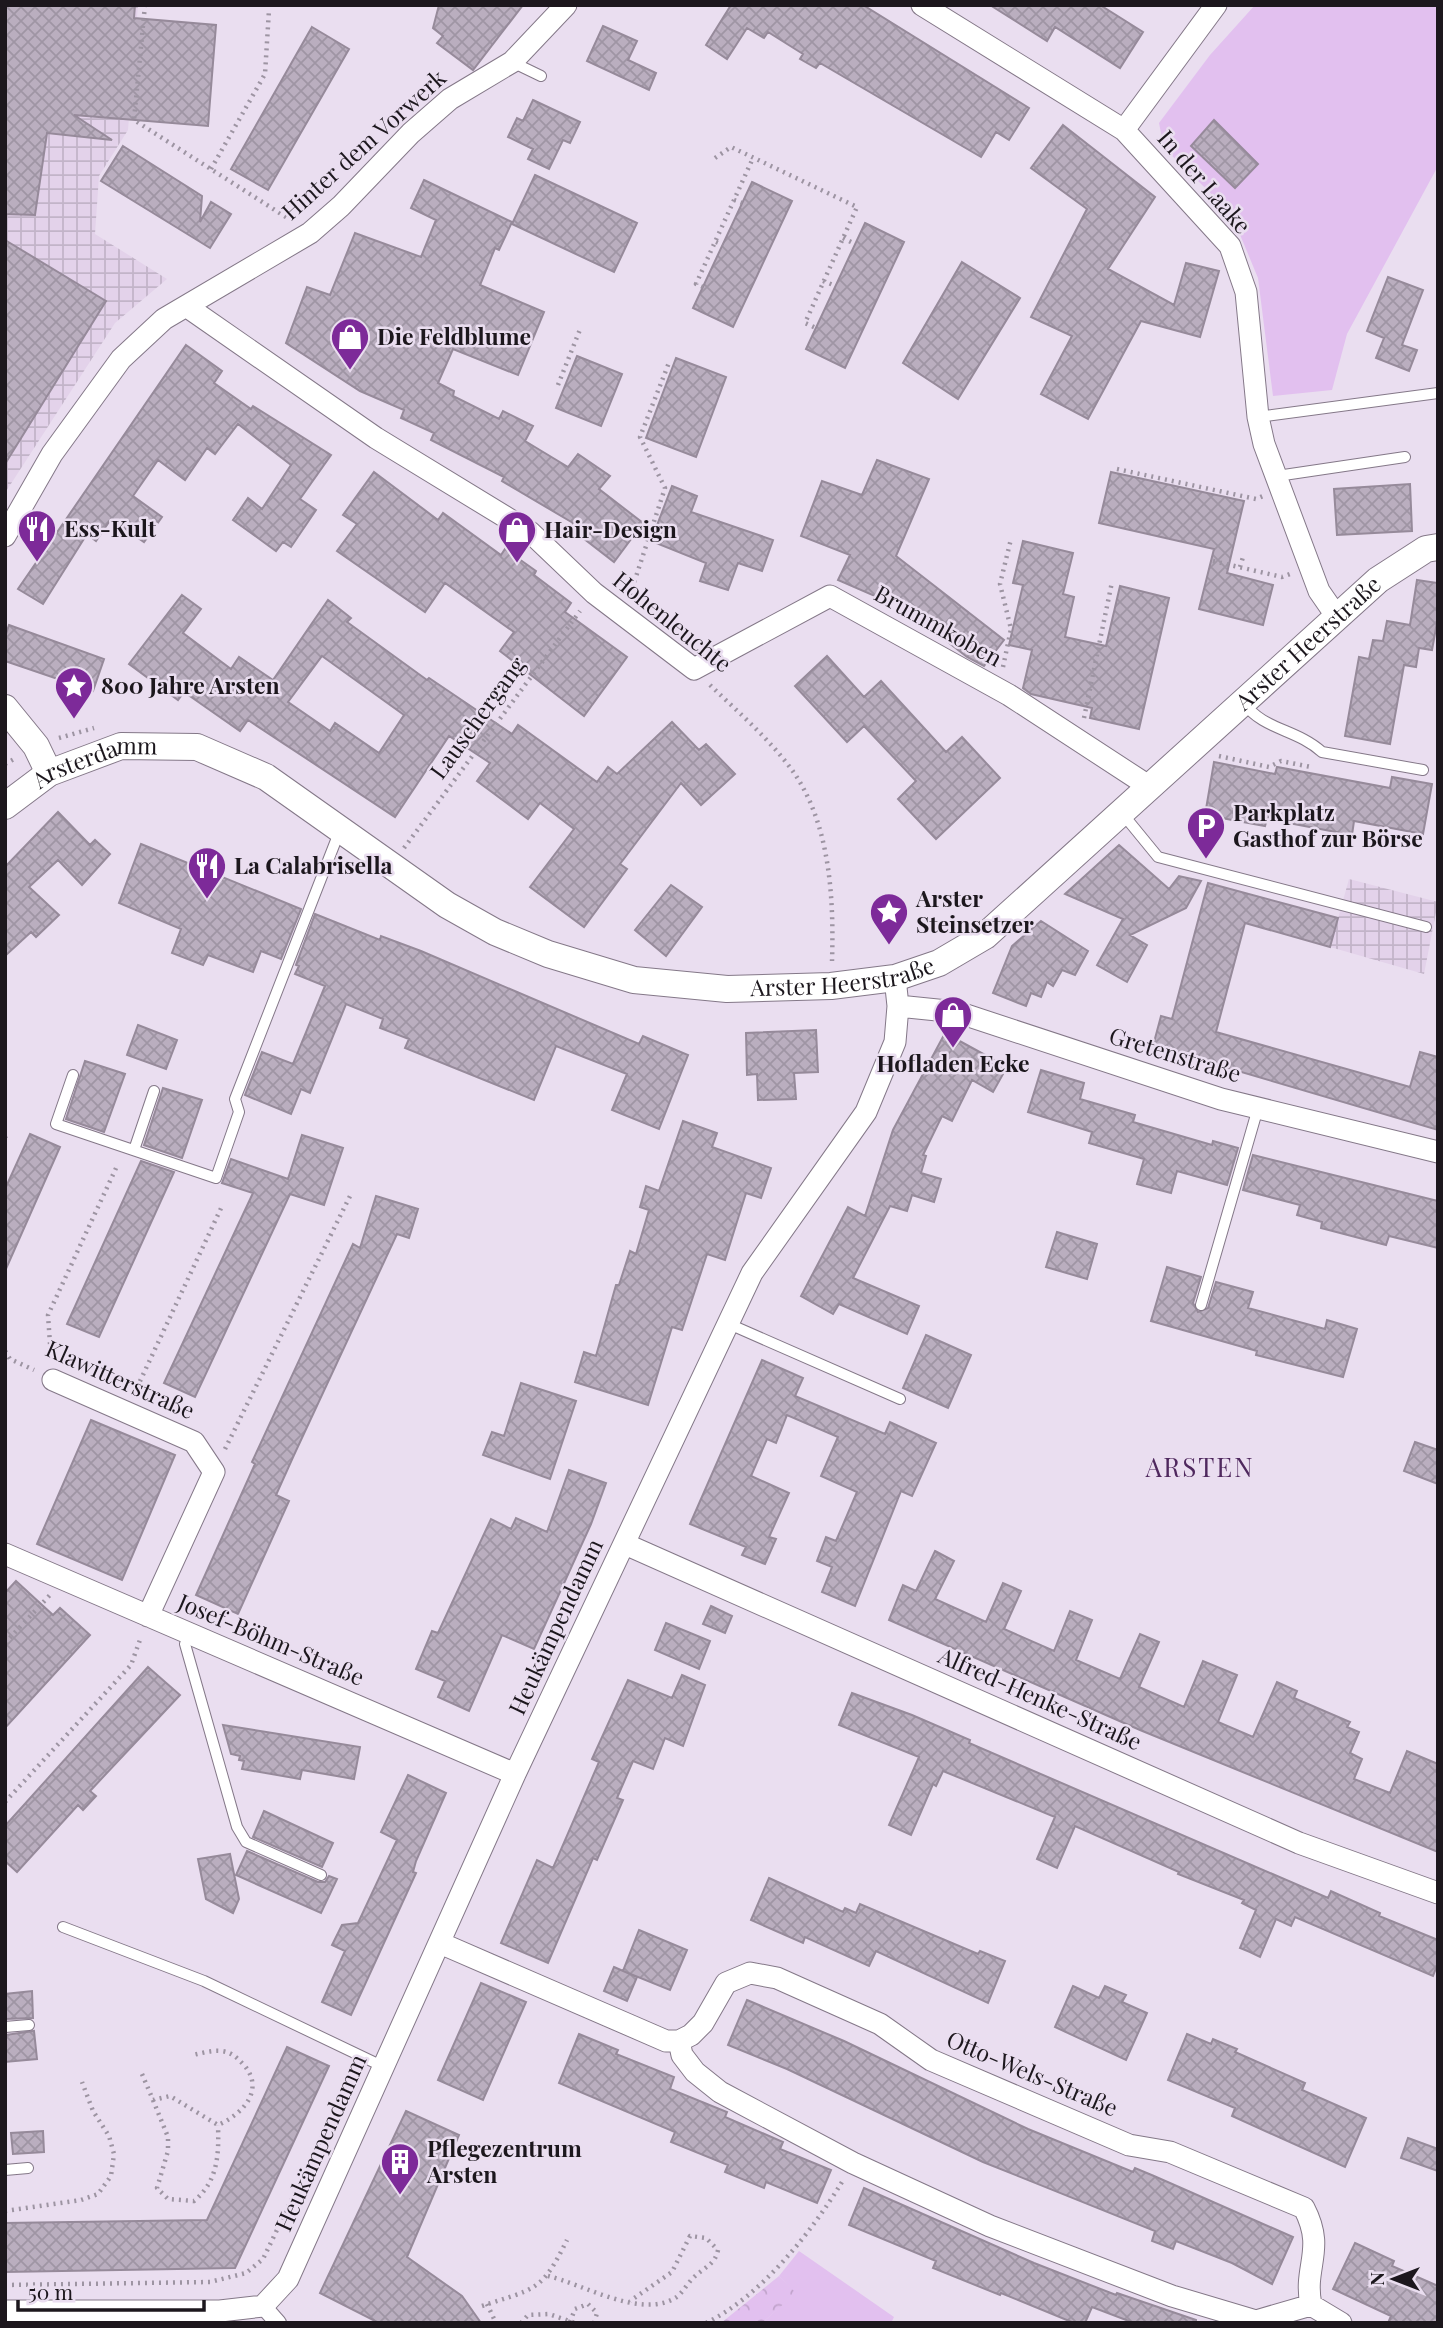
<svg xmlns="http://www.w3.org/2000/svg" width="1443" height="2328" viewBox="0 0 1443 2328" font-family="'Playfair Display',serif">
<defs>
<pattern id="industrial-grid" width="8" height="8" patternUnits="userSpaceOnUse" patternTransform="scale(1.75)"><rect width="8" height="8" fill="#e3d2ea"/><path d="M0 4h8M4 0v8" fill="none" stroke="#c2b4c8"/></pattern>
<pattern id="forest-crowns" width="20" height="18" patternUnits="userSpaceOnUse" patternTransform="scale(1.75)"><rect width="20" height="18" fill="#e2c0ef"/><path d="M2 6a3 3 0 1 1 6 0M12 15a3 3 0 1 1 6 0" fill="none" stroke="#c1a4cc"/></pattern>
<pattern id="building-cross-hatch" width="8" height="8" patternUnits="userSpaceOnUse" patternTransform="scale(1.75)"><rect width="8" height="8" fill="#baaebf"/><path d="M0 0l8 8M0 8l8-8" fill="none" stroke="#9f95a4"/></pattern>
</defs>
<rect width="100%" height="100%" fill="#eadef0"/>
<!-- industrial -->
<path fill="url(#industrial-grid)" d="M5,5H138L128,130L99,176L95,234L167,279L115,323L5,493Z
M1349,879L1438,902L1424,974L1330,947Z"/>
<!-- green -->
<path fill="#e2c0ef" d="M1255,5H1438V166L1347,334L1332,390L1273,396L1258,278L1231,213L1164,148L1159,123L1210,55Z
M799,2251L894,2317L891,2323H762L795,2293L779,2276Z"/>
<!-- forest -->
<path fill="url(#forest-crowns)" d="M779,2276L796,2293L762,2323H721Z"/>
<!-- building -->
<path fill="url(#building-cross-hatch)" stroke="#968a9a" stroke-width="2" fill-rule="evenodd" d="M5,5H135L134,18L216,25L208,126L74,115L112,140L47,133L35,215L5,214Z
M439,5H523L473,70L437,43L443,36L433,28Z
M731,5H863L1029,108L1009,140L996,132L981,157L820,63L816,68L800,59L803,54L768,32L764,38L747,28L727,59L706,45Z
M990,5H1100L1143,32L1120,68L1055,27L1047,41Z
M603,26L637,41L628,60L656,73L649,90L587,61Z
M312,27L349,49L268,190L231,169Z
M533,100L580,122L570,143L563,140L549,169L528,159L533,149L508,137L517,118L523,121Z
M1214,120L1258,164L1235,188L1191,146Z
M1063,125L1155,197L1108,269L1174,305L1186,263L1219,271L1200,337L1141,321L1088,419L1041,394L1072,336L1031,317L1087,209L1031,168Z
M123,146L202,196L200,222L211,202L231,214L210,248L101,181Z
M535,175L637,223L614,272L512,224Z
M424,180L512,222L499,250L495,248L480,285L544,312L518,375L453,349L438,383L454,391L453,396L499,419L503,411L533,426L525,441L568,467L578,454L610,476L599,489L643,523L614,562L570,528L573,523L502,481L504,477L431,440L434,433L401,418L404,410L360,391L286,343L307,287L330,295L355,233L421,257L436,220L411,208Z
M752,182L792,201L733,327L693,308Z
M865,223L904,242L845,368L806,349Z
M5,240L106,301L5,464Z
M962,262L1020,298L958,399L903,363Z
M1388,277L1423,290L1402,345L1417,350L1409,371L1376,358L1384,338L1367,331Z
M186,345L222,371L214,383L251,409L253,406L331,455L300,499L316,510L291,547L283,542L276,551L233,520L248,498L262,509L291,465L238,424L215,454L207,448L185,480L158,460L133,496L162,517L144,542L111,519L96,541L87,534L43,604L18,589Z
M577,356L622,374L601,426L556,408Z
M676,358L726,377L696,457L646,438Z
M877,460L929,479L896,556L1004,640L984,666L967,657L880,589L877,597L838,580L850,555L801,536L822,481L862,495Z
M374,472L438,520L443,513L501,555L505,549L536,571L534,575L571,603L565,612L627,657L584,716L500,651L514,632L445,583L425,612L337,551L357,524L343,515Z
M1111,472L1244,501L1227,573L1273,585L1263,625L1199,609L1214,549L1099,523Z
M1410,484L1412,531L1337,535L1334,489Z
M672,486L697,496L691,512L773,540L762,571L738,563L728,590L700,581L706,563L651,541Z
M1023,541L1073,553L1063,594L1074,597L1065,637L1106,646L1120,586L1169,598L1139,729L1090,718L1092,708L1031,694L1023,688L1032,650L1009,645L1023,585L1013,583Z
M1417,580L1438,583V617L1432,650L1419,648L1416,667L1404,665L1390,744L1345,736L1359,657L1369,659L1373,640L1383,641L1387,621L1410,625Z
M182,595L201,609L183,633L231,669L239,657L273,680L328,600L351,618L347,622L427,680L429,678L512,734L518,725L597,782L608,767L617,774L672,722L699,750L706,744L735,774L701,805L681,783L620,864L627,869L584,927L530,887L574,829L540,803L528,819L477,781L490,763L449,736L395,817L248,720L240,731L184,692L178,700L129,664ZM322,656L404,715L379,753L335,723L330,731L288,702Z
M9,625L104,659L93,691L5,661V637Z
M827,656L864,697L881,681L946,752L962,737L1000,778L936,839L898,799L916,781L864,726L847,742L795,686Z
M1214,762L1275,774L1277,767L1390,788L1392,777L1432,784L1423,834L1354,821L1352,835L1267,819L1265,826L1205,815Z
M58,812L90,845L95,840L110,854L82,885L58,860L29,887L59,915L36,937L31,932L5,956V867Z
M141,844L301,909L281,959L261,951L253,972L208,955L203,965L172,953L181,929L119,903Z
M1119,845L1169,889L1179,876L1201,881L1186,908L1130,935L1147,945L1127,982L1097,965L1123,919L1065,894Z
M1208,883L1338,918L1330,947L1245,923L1216,1032L1410,1087L1420,1052L1438,1057V1130L1153,1046L1161,1016L1172,1019Z
M671,885L702,907L666,956L635,930Z
M315,914L380,940L381,936L421,951L639,1044L643,1036L688,1055L659,1129L612,1110L627,1074L556,1046L534,1100L405,1048L409,1039L380,1028L383,1019L346,1004L310,1093L301,1089L291,1114L245,1095L262,1052L293,1064L325,986L295,974L299,966L296,965Z
M1041,921L1088,951L1075,975L1062,970L1053,986L1047,982L1041,997L1031,993L1026,1006L993,993L1012,946Z
M138,1025L177,1040L166,1069L127,1055Z
M816,1030L818,1072L794,1073L796,1099L758,1100L757,1074L747,1075L746,1033Z
M945,1033L1007,1067L993,1092L972,1080L952,1121L942,1116L923,1155L926,1156L921,1173L941,1179L934,1202L912,1195L907,1211L890,1206L853,1278L919,1306L907,1334L839,1304L833,1314L801,1296L848,1207L865,1216L893,1130Z
M85,1061L125,1074L104,1132L66,1119Z
M1041,1070L1084,1083L1080,1099L1135,1115L1133,1122L1212,1145L1213,1141L1238,1148L1227,1185L1177,1171L1171,1193L1137,1184L1144,1159L1089,1143L1092,1132L1028,1112Z
M163,1088L202,1100L182,1158L144,1145Z
M683,1121L717,1133L712,1147L771,1168L761,1198L746,1193L725,1260L707,1254L682,1330L672,1327L648,1405L575,1382L584,1352L596,1356L616,1285H619L630,1251L636,1254L649,1210L640,1207L646,1186L659,1191Z
M30,1134L60,1147L5,1271V1189Z
M302,1135L343,1148L324,1205L290,1194L195,1397L164,1383L253,1193L222,1183L231,1159L288,1179Z
M1253,1155L1438,1201V1248L1389,1236L1386,1245L1321,1228L1322,1222L1297,1215L1300,1205L1243,1190Z
M141,1161L174,1172L99,1337L67,1324Z
M376,1196L418,1209L409,1238L397,1234L294,1455L276,1495L289,1501L238,1614L196,1595L255,1464L252,1462L353,1244L360,1248Z
M1057,1232L1097,1244L1087,1279L1046,1267Z
M1167,1267L1201,1277L1193,1303L1198,1312L1208,1308L1216,1282L1253,1292L1248,1308L1325,1329L1327,1320L1357,1329L1343,1377L1256,1355L1257,1351L1151,1321Z
M926,1335L971,1355L948,1408L903,1388Z
M762,1360L803,1378L795,1396L885,1434L890,1422L936,1443L912,1496L901,1491L855,1606L822,1592L832,1567L817,1561L826,1537L836,1541L857,1492L821,1476L838,1437L787,1415L776,1443L767,1439L751,1476L789,1493L769,1537L776,1539L765,1564L742,1555L746,1547L690,1524Z
M521,1383L576,1401L550,1479L483,1455L492,1432L504,1436Z
M91,1420L175,1455L122,1580L37,1544Z
M1415,1442L1438,1450V1484L1404,1471Z
M569,1470L606,1483L591,1524L534,1649L502,1635L469,1711L438,1697L445,1681L416,1669L432,1631L438,1633L491,1519L511,1529L516,1518L547,1532Z
M935,1551L954,1561L935,1599L986,1622L1003,1583L1021,1591L1004,1629L1054,1651L1070,1611L1092,1620L1076,1660L1120,1679L1140,1634L1159,1642L1139,1687L1184,1707L1203,1661L1237,1675L1218,1722L1253,1737L1277,1682L1297,1691L1294,1698L1350,1722L1347,1727L1359,1732L1350,1753L1362,1759L1354,1779L1390,1793L1407,1751L1438,1764V1852L1140,1730L889,1620L903,1585L916,1591Z
M16,1581L53,1615L60,1608L90,1635L5,1728V1593Z
M711,1606L732,1616L725,1633L703,1624Z
M666,1623L710,1641L699,1669L655,1650Z
M148,1667L180,1695L90,1791L96,1796L83,1810L78,1805L17,1872L5,1861V1826Z
M682,1675L705,1685L683,1746L665,1738L653,1769L633,1761L617,1798L623,1800L597,1860L593,1858L548,1963L501,1943L537,1860L553,1868L599,1762L592,1759L628,1680L672,1698Z
M852,1693L912,1715L970,1740L969,1743L1328,1898L1331,1891L1380,1913L1379,1916L1438,1940V1963L1433,1976L1295,1917L1291,1926L1276,1919L1260,1957L1250,1952L1240,1948L1256,1910L1242,1903L1244,1900L1178,1874L1179,1872L1075,1826L1057,1868L1037,1859L1055,1817L943,1771L936,1786L933,1784L911,1835L889,1825L919,1757L839,1725Z
M223,1725L360,1747L354,1779L302,1770L300,1779L242,1769L244,1761L239,1760L240,1756L231,1754Z
M408,1775L446,1793L416,1861L413,1872L416,1873L351,2015L322,2002L345,1951L332,1945L342,1925L358,1923L397,1840L381,1832Z
M264,1811L333,1843L322,1867L253,1837Z
M247,1851L318,1882H325L329,1876L337,1879L321,1913L236,1875Z
M230,1854L239,1899L233,1913L206,1899L198,1859Z
M769,1878L843,1912L845,1908L856,1913L860,1904L978,1954L980,1951L1005,1961L988,2003L876,1951L869,1966L805,1937L803,1943L751,1920Z
M639,1930L687,1950L670,1990L623,1971Z
M614,1967L637,1977L627,2001L604,1991Z
M481,1983L526,2002L483,2100L438,2080Z
M1073,1986L1099,1998L1105,1986L1126,1995L1122,2002L1147,2013L1126,2060L1055,2027Z
M32,1991L33,2018L5,2019V1994Z
M747,2000L844,2041L1028,2129L1133,2172L1135,2168L1154,2176L1293,2237L1272,2284L1232,2263L1176,2241L1173,2249L1152,2241L1155,2231L983,2162L787,2069L728,2045Z
M34,2031L37,2059L5,2062V2035Z
M579,2034L618,2050L616,2054L674,2077L670,2089L727,2112L725,2117L783,2142L780,2149L831,2170L817,2203L766,2182L764,2188L725,2172L728,2165L671,2142L675,2132L559,2083Z
M1187,2034L1211,2044L1213,2039L1237,2049L1235,2052L1305,2083L1302,2090L1366,2118L1345,2167L1232,2116L1235,2108L1168,2080Z
M287,2047L329,2066L235,2268L5,2272V2223L207,2220Z
M406,2111L459,2135L407,2257L462,2296L481,2323H379L320,2293Z
M43,2131L44,2152L13,2154L11,2133Z
M1408,2138L1438,2149V2171L1401,2158Z
M864,2188L1034,2263L1116,2295L1117,2293L1196,2320V2323H1134L1092,2307L1085,2323H1074L1001,2293L1000,2295L933,2268L936,2261L849,2225Z
M1355,2243L1394,2261L1392,2266L1438,2286V2323H1388L1391,2316L1333,2289Z"/>
<g fill="none" stroke-linecap="round" stroke-linejoin="round">
<!-- service casing -->
<g stroke="#847888" stroke-width="12">
<path id="service" d="M512,62L541,76
M1258,417L1438,393
M1277,476L1405,457
M1244,703C1263,730 1297,729 1322,752L1423,770
M1122,813L1158,857L1426,927
M73,1075L56,1124L216,1178L239,1112L235,1099L340,830
M134,1150L154,1091
M1201,1305L1258,1108
M729,1324L900,1399
M190,1633L185,1644L237,1827L246,1842L321,1875
M63,1927L204,1981L384,2067
M5,2027L29,2025
M5,2170L28,2168"/>
</g>
<!-- pedestrian casing -->
<g stroke="#847888" stroke-width="18">
<path id="pedestrian" d="M263,2306L278,2323"/>
</g>
<!-- minor casing -->
<g stroke="#847888" stroke-width="23">
<path id="minor" d="M922,5L1124,130L1230,246L1246,292L1258,417L1264,444L1319,591L1337,617
M1124,130L1216,5
M186,306L376,438L530,532L594,593L694,669L830,596L1009,695L1150,787
M5,536L52,454L121,359L164,319L310,233L341,206L411,133L450,99L512,62L566,5
M898,1006L957,1012L1221,1099L1438,1152
M53,1380L194,1442L214,1472L148,1616
M625,1544L1299,1843L1438,1893
M5,1554L515,1774
M440,1943L666,2041H679L691,2035L703,2023L726,1983L750,1973L777,1978L880,2024L931,2060L1129,2145L1170,2152L1304,2208C1326,2250 1303,2266 1311,2305L1341,2323
M679,2041L682,2055L695,2072L720,2092L853,2163L990,2226L1172,2296L1256,2321L1311,2305
M5,2311H220L263,2306L288,2279L515,1774L752,1273L866,1112L895,1042L898,1006L895,978"/>
</g>
<!-- tertiary casing -->
<g stroke="#847888" stroke-width="28">
<g id="tertiary">
<path d="M5,708L36,746L49,773"/>
<path id="s1" d="M5,806L49,773L121,746L197,747L266,777L447,905L495,932L548,954L634,980L727,989L831,986L895,978L939,963L985,936L1378,580L1426,549L1438,547"/>
</g>
</g>
<!-- path -->
<path stroke="#9d94a2" stroke-width="4.5" stroke-dasharray="2 5" stroke-linecap="butt" d="M145,5L134,120L289,219
M715,158L731,147L857,207L805,323L816,328
M211,169L265,74L269,10
M734,200L742,203
M843,238L855,244
M716,242L723,245
M823,281L836,286
M703,287L696,284L753,158
M558,385L581,327
M1117,469L1256,499L1263,496
M1213,561L1282,577L1290,574
M1240,567L1243,557
M630,595L665,488L640,437L670,360
M1003,667L1011,629L1000,584L1011,539
M710,685C737,711 766,736 789,766C830,819 834,897 832,961
M1084,718L1112,582
M59,738L94,728
M1219,756L1269,767L1281,761L1311,767
M5,764L16,758
M404,848L580,611
M5,1137L9,1133
M5,1351L10,1359L34,1370
M51,1358L48,1315L117,1166
M134,1394L223,1204
M225,1449L352,1192
M5,1643L50,1595
M5,1802L131,1665L141,1637
M142,2074L153,2100L170,2096L218,2125C241,2115 266,2091 244,2065C237,2058 232,2052 221,2051C212,2050 202,2053 193,2055
M153,2100L168,2137V2151L157,2188L168,2199L194,2201C218,2181 219,2155 218,2125
M5,2211L81,2200L98,2194L111,2176L114,2154L109,2136L93,2111L82,2082
M548,2276C583,2284 640,2319 675,2298C682,2294 687,2284 693,2278C703,2268 715,2265 718,2250L706,2238L690,2236L672,2272L630,2301
M5,2285L210,2282L246,2273L263,2259L353,2072
M487,2304L496,2323
M482,2306C535,2288 541,2293 567,2240
M570,2322L575,2309L588,2304L597,2313L594,2323
M521,2323L528,2315L549,2314L575,2323
M706,2323C760,2297 811,2233 842,2182"/>
<!-- service -->
<use href="#service" stroke="#fff" stroke-width="10"/>
<!-- pedestrian -->
<use href="#pedestrian" stroke="#fff" stroke-width="16"/>
<!-- minor -->
<use href="#minor" stroke="#fff" stroke-width="21"/>
<!-- tertiary -->
<use href="#tertiary" stroke="#fff" stroke-width="26"/>
</g>
<!-- icons -->
<defs>
<g id="shop-pin" transform="scale(2.0125)"><path d="M0 17L-7.5 6A9.5 9.5 0 1 1 7.5 6Z" fill="#7d2a99" stroke="#eadef0"/><path d="M-5-2.5h2.3a2.7 3.5 0 0 1 5.4 0H5L5.5 6h-11ZM-1.5-2.5h3a1.5 2.3 0 0 0-3 0Z" fill="#fff"/></g>
<g id="restaurant-pin" transform="scale(2.0125)"><path d="M0 17L-7.5 6A9.5 9.5 0 1 1 7.5 6Z" fill="#7d2a99" stroke="#eadef0"/><path d="M-5-6h1v4h1v-4h1v4h1v-4h1v5L-1.5 .5V6h-2V.5L-5-1ZM5-6V6H3V1.5H1.5Q1.5-4 5-6Z" fill="#fff"/></g>
<g id="sight-pin" transform="scale(2.0125)"><path d="M0 17L-7.5 6A9.5 9.5 0 1 1 7.5 6Z" fill="#7d2a99" stroke="#eadef0"/><path d="M0-6L1.8-2.2L6-1.7L2.9 1.2L3.7 5.4L0 3.3L-3.7 5.4L-2.9 1.2L-6-1.7L-1.8-2.2Z" fill="#fff"/></g>
<g id="parking-pin" transform="scale(2.0125)"><path d="M0 17L-7.5 6A9.5 9.5 0 1 1 7.5 6Z" fill="#7d2a99" stroke="#eadef0"/><path d="M-3.5-5.5H1a3.5 3.5 0 0 1 0 7H-1V5.5H-3.5ZM-1-3.4V-.6H.8a1.4 1.4 0 0 0 0-2.8Z" fill="#fff"/></g>
<g id="building-pin" transform="scale(2.0125)"><path d="M0 17L-7.5 6A9.5 9.5 0 1 1 7.5 6Z" fill="#7d2a99" stroke="#eadef0"/><path d="M-4-6H4V6H1V3H-1V6H-4ZM-2.5-4.3h1.7v1.8h-1.7ZM.8-4.3h1.7v1.8H.8ZM-2.5-1h1.7V.8h-1.7ZM.8-1h1.7V.8H.8Z" fill="#fff"/></g>
</defs>
<g fill-rule="evenodd">
<use href="#shop-pin" x="350" y="337"/>
<use href="#restaurant-pin" x="37" y="529"/>
<use href="#shop-pin" x="517" y="530"/>
<use href="#sight-pin" x="74" y="686"/>
<use href="#parking-pin" x="1206" y="826"/>
<use href="#restaurant-pin" x="207" y="866"/>
<use href="#sight-pin" x="889" y="912"/>
<use href="#shop-pin" x="953" y="1015"/>
<use href="#building-pin" x="400" y="2162"/>
</g>
<g text-anchor="middle" stroke-width="5" stroke-linejoin="round" paint-order="stroke">
<!-- street labels -->
<g font-size="23" fill="#1c171d" stroke="#eadef0">
<text transform="translate(364 145) rotate(-42)" y="8">Hinter dem Vorwerk</text>
<text transform="translate(1204 182) rotate(49)" y="8">In der Laake</text>
<text transform="translate(672 622) rotate(39)" y="8">Hohenleuchte</text>
<text transform="translate(938 626) rotate(29)" y="8">Brummkoben</text>
<text dy="8" stroke="none"><textPath href="#s1" startOffset="1505">Arster Heerstraße</textPath></text>
<text transform="translate(478 718) rotate(-54)" y="8">Lauschergang</text>
<text dy="8" stroke="none"><textPath href="#s1" startOffset="103">Arsterdamm</textPath></text>
<text dy="8" stroke="none"><textPath href="#s1" startOffset="917">Arster Heerstraße</textPath></text>
<text transform="translate(1175 1055) rotate(17)" y="8">Gretenstraße</text>
<text transform="translate(120 1380) rotate(24)" y="8">Klawitterstraße</text>
<text transform="translate(556 1627) rotate(-65)" y="8">Heukämpendamm</text>
<text transform="translate(271 1640) rotate(23)" y="8">Josef-Böhm-Straße</text>
<text transform="translate(1040 1699) rotate(24)" y="8">Alfred-Henke-Straße</text>
<text transform="translate(1032 2074) rotate(23)" y="8">Otto-Wels-Straße</text>
<text transform="translate(321 2143) rotate(-66)" y="8">Heukämpendamm</text>
</g>
<!-- poi labels -->
<g font-size="23" font-weight="bold" fill="#1c171d" stroke="#eadef0" text-anchor="start">
<text x="377" y="345">Die Feldblume</text>
<text x="64" y="537">Ess-Kult</text>
<text x="544" y="538">Hair-Design</text>
<text x="101" y="694">800 Jahre Arsten</text>
<text x="1233" y="821">Parkplatz<tspan x="1233" dy="26">Gasthof zur Börse</tspan></text>
<text x="234" y="874">La Calabrisella</text>
<text x="916" y="907">Arster<tspan x="916" dy="26">Steinsetzer</tspan></text>
<text x="953" y="1072" text-anchor="middle">Hofladen Ecke</text>
<text x="427" y="2157">Pflegezentrum<tspan x="427" dy="26">Arsten</tspan></text>
</g>
<!-- quarter labels -->
<g font-size="26" letter-spacing="2" fill="#4f285e" stroke="#eadef0">
<text x="1200" y="1477">ARSTEN</text>
</g>
</g>
<!-- border -->
<rect width="1443" height="2328" fill="none" stroke="#1c171d" stroke-width="14"/>
<!-- north arrow -->
<g transform="translate(1394 2279) rotate(270)" stroke="#eadef0" stroke-width="5" paint-order="stroke">
<path d="M0-5L12 26L0 18L-12 26Z" fill="#1c171d"/>
<text y="-10" font-size="19" font-weight="bold" text-anchor="middle" fill="#1c171d">N</text>
</g>
<!-- scale -->
<path d="M18 2300v10h186v-10" fill="none" stroke="#1c171d" stroke-width="3.5"/>
<text x="28" y="2300" font-size="21" fill="#1c171d" stroke="#eadef0" stroke-width="5" paint-order="stroke">50 m</text>
</svg>
